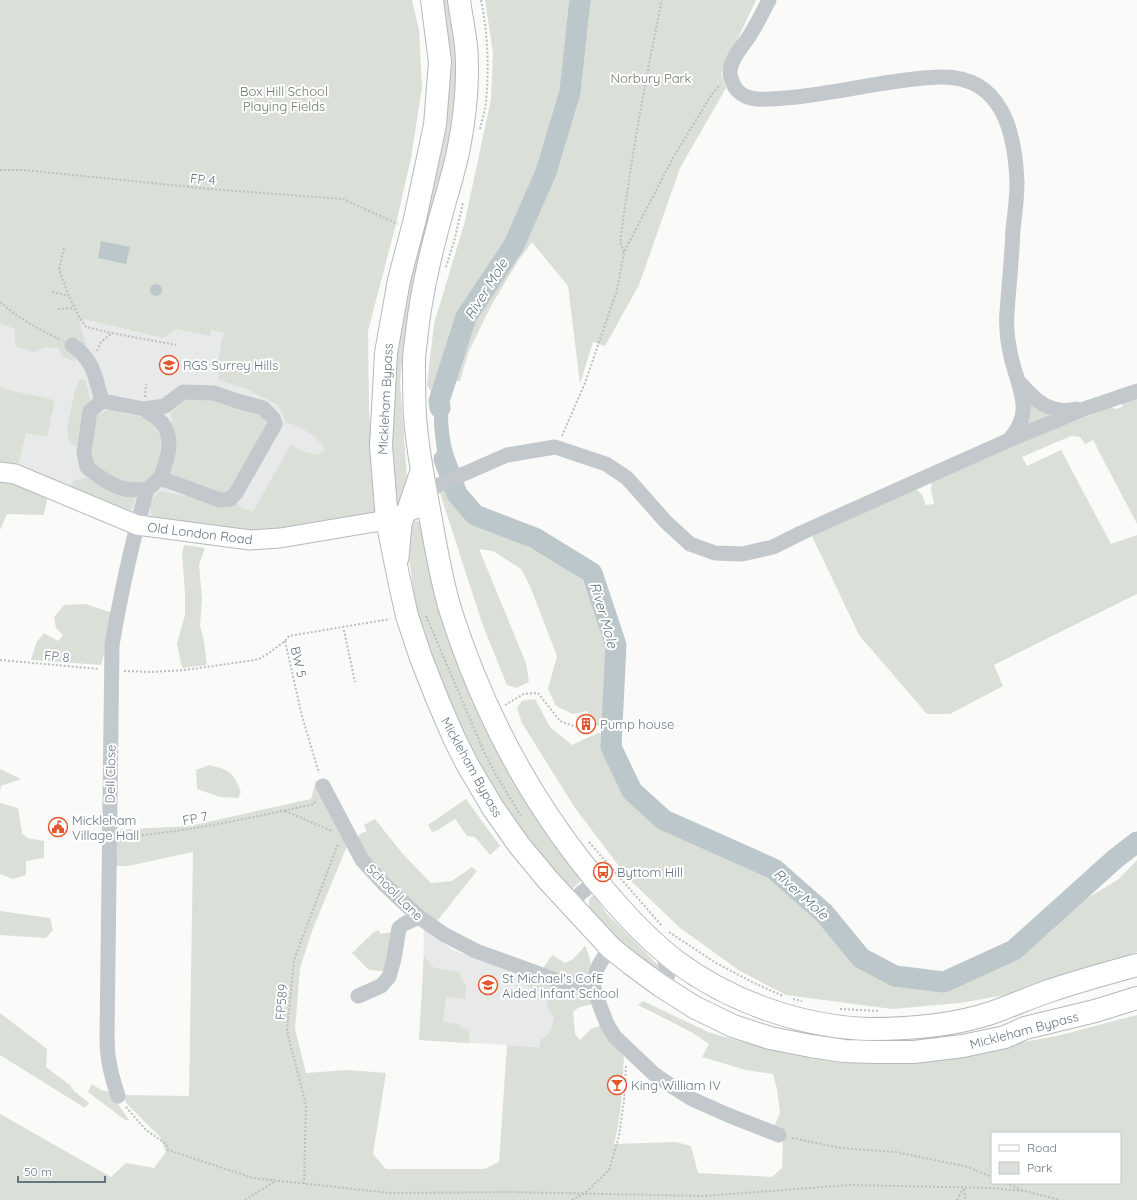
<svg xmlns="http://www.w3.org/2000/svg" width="1137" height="1200" viewBox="0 0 1137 1200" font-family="Quicksand,sans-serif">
<rect width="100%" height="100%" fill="#fafaf8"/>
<!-- built -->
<path fill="#e8e9e9" d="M0,173L208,193L299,426L319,440L352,486L369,516L148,519L0,465Z
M424,929L453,950L566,990L562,1048L419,1040L423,981Z"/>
<!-- green -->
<path fill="#dadfd7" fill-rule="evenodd" d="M0,0H412L419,30L422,87L411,158L395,228L368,331L369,410L377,509L369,516L252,535L154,519L151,514L150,504L159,491L186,496L194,484L172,477L169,473L173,432L171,413L186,399L207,398L236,406L261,416L267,425L234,487L239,507L253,512L291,444L301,451L318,455L325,449C315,435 302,427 286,422L278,405L247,389L219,380C218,364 219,349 224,333L211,330L210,336L176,329L163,338L84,319L80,322L86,346L74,361L63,357L58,348L45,347L34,352L15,346V329L0,323Z
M438,0H454L459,52L453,130L416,305L404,341L400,382L407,477L406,498L399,504H393L390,452L394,350L422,217Z
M485,0H756L721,74L726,88L680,168L639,285L605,346L593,342L580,384L568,286L532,242L518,261L492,304L468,353L460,381L442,380L432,393L427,385L434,324L465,221L491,99L493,53Z
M80,379L85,380L90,398L86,418L84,446H76L69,442L67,429L75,390Z
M0,385L4,389L53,400L54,405L47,437L26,433L17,469L0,465Z
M1027,396L1060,413L1019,433Z
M1137,397V524L1093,440L1085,444L1080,437L1071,436L1022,457L1027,466L1061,450L1111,544L1137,535V594L994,665L1003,686L950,714H927L859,635L812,536L916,489L922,495L926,505L934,504L931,489L932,481L1010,446L1111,407L1115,409L1122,407L1124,402Z
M108,410L146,418L154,426L161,437L160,458L154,473L143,485L137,486L134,503L131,510L123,511L66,489L75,480L87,478L92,460L94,425L97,415Z
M0,479L48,495L44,515L7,514L0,530Z
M447,486L465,518L544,554L584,581L609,650L605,726H597L587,711L573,714L556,706L548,689L557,656L530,586L521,569L493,551L479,549L526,663L529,682L516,688L507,685L483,626L440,493L442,488Z
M414,520L420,522L424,529L435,583L585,877L571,890L527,845L469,754L417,621L411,572L405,536L408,523Z
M184,545L205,548L199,565L202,599L200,625L204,642L207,665L182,668L177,644L185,615V594L182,554Z
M85,604L113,613L107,642L101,665L31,660L36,643L44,633L58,641L63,635L56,628L54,617L64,605Z
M535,699L550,727L572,745L598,733L604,734V753L612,774L629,796L658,825L689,841L766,872L816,915L845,951L867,970L903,985L939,988L1021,952L1050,932L1071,908L1119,879L1137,860V952L1104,965L1011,994L960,1003L892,1009L786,995L740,971L680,928L628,878L575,808L522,723L517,708L522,701Z
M209,765C230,770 233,772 241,792L238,798L220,797L197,789L196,770Z
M0,769L21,779L1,786L0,792Z
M316,780L347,846L312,931L300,968L295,1029L306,1073L348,1070L386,1073L373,1154L386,1169H484L499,1162L507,1045L539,1047L541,1039L550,1033L554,1017L548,1009L546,995L525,985L526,976L566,990L582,988L588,990L593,1004L579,1007L573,1012L575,1034L580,1040L591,1029L600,1026L624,1056C622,1085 622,1116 614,1144L676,1142L691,1146L698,1173L772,1177L782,1168L783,1140L773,1129L780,1113L777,1089L773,1074L746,1070L702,1057L709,1044L693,1033L638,1005L643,1001L708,1032L750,1044L779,1051L962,1053L1057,1036L1137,1015V1200H0V1114L111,1177L126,1163L154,1168L166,1152L160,1137L127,1104L123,1095L189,1096L193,852L128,866H114V830L189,826L311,799ZM992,1133H1120V1183H992Z
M466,799L500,846L490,855L475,837L467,836L455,819L438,830L432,832L428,825Z
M0,803L18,808L22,833L27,838L44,841V858L26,861V875L13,879L0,874Z
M375,819L402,853L431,883L452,881L472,867L477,871L437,921L423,914L370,861L357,840L360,834L367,831L364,825Z
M592,896H596L598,901L607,914L661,968L660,976L634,960L615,935L589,907V899Z
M0,911L50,918L53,930L46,938L0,935Z
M379,930L380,934L393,932V944L383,971L369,970L352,953L374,932Z
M585,946C589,953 593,968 589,975C588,977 585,978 584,980L542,970L552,955L565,963L573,959Z
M424,956L434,968L458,972L466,985L465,999L446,997L443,1022L458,1024L460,1028L469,1029V1043L419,1040Z
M0,1013L47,1049L46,1067L70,1085L74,1091L89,1103L85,1108L0,1055Z
M92,1084L101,1090L113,1093L118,1104L129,1120H125L88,1092Z"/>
<!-- water -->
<path fill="#bbc7cb" d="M101,241L130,247L126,264L98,258Z
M150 290a6 6 0 1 1 12 0a6 6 0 1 1-12 0Z
M442,380L452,381C445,410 447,443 460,470L442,479L438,459L434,426L435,390Z"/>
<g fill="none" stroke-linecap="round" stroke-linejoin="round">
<!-- river -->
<path stroke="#bbc7cb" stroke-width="21" d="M440,408L439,401L466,317L514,245L546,172L570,92L580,0
M444,459L457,494L475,515L535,538L592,573L616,645L611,747L632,791L664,820L774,869L824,913L861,958L895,976L944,982L1014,950L1115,859L1137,842"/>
<!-- major casing -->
<g stroke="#b5babe" stroke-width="21">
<path id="major" d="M0,472L15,474L137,525L250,540L280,538L387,520L420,507L427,499
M399,558L402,524L422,465"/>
</g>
<!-- highway casing -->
<g stroke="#b4b9bd" stroke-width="24">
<path id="highway" d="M432,0L440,62L435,125L415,219L399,280L386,353L381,446L387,520L398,575L407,616L421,658L438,701L454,738L467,764L493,808L519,845L548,880L611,948L631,964L661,986L694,1007L733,1026L770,1038L811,1046L844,1051L874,1052H914L963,1046L1005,1037L1025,1028L1095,1011L1137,998
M459,0C461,15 464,30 466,45C469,80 465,118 458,152C453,175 446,197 440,219C430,256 421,294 417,332C416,342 414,352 414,362C414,380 414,398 415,416C417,449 424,482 430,515C436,547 441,580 451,612C484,715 535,810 606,892C627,917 651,942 677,962C731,1002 802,1027 870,1029C909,1029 955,1025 991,1013C1011,1006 1029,998 1049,991C1078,981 1108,973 1137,965"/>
</g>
<!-- path -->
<path stroke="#bbbfc2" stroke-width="2" stroke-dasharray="2 2" stroke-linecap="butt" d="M480,129C482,120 485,111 486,102C489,68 488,33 481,0
M0,170H24L210,189L343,199L398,224
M64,248L59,270L69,296L78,315L86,327L112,333
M624,252L620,242C631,161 645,80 662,0
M446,267L455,238L463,202
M52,292L69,296
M0,302L19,317L41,330L61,340
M58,309L74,308
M97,351L101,342L112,333L176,345
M145,397L146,384
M562,436L585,383L617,290L624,252L673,158L712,94L720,85
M426,616L485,754L496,775L521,816
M343,626L355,682
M285,641L302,716L319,773
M0,660L99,669
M124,671L151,672L185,670L248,661L259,659L269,653L285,641L289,636L390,619
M505,705L524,694L538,693L560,721L576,727
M285,811L332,831
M122,837C186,832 251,818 314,804L316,799
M589,842L662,926
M669,932L716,963L752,982L783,996
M793,999L802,1001
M840,1009L879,1011
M126,1107L146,1130L166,1144L168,1150L253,1178L391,1193L509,1192L704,1196L850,1185L991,1188L1025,1191L1060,1200
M792,1138L841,1148L896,1152L968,1167L992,1177
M1006,1183L1022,1190
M304,1184L306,1105L287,1031L294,960L338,844
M964,1189L965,1200
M245,1200L275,1181
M572,1200L585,1193L609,1170L619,1136L624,1101L626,1066
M957,1200L963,1188"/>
<!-- minor -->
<path stroke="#c3c8cc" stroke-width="15" d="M769,0C763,12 757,24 750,35C743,46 730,59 730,73C730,77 734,87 737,90C748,103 770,99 785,98C837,94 887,79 939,77C1002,75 1015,131 1017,182C1017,197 1015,214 1013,229C1012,257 1009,284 1007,312C1006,325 1007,339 1010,352C1016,385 1037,410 1009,440
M72,345C94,360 95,377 102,401L90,411L84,453L87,467C98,476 111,486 125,489C132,490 140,490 147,490C132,541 121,593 112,645L107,1037C107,1060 111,1074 118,1096
M1020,383C1031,395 1042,408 1060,410C1065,411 1071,410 1076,409
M102,401L144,409L165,406L183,392L214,393L237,401L263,408L273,418L275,424L236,493L230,499L220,500L160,478L147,490
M144,409C149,413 158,418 162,423C175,439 167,461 160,478
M427,499L434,487L507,455L555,447L606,464L627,478L666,522L690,544L715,553L742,554L773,547L801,533L1009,440L1084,409L1137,391
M323,786L362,860L384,884L419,917L445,935L476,951L556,980L578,984L593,982
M570,904L581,893L596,881
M611,948L605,955L598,967L593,982L595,993L607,1024L615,1037L654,1074L673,1087L692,1099L728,1115L779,1135
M661,986L667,978L668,974L662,949
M358,996L381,986L389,977L394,959L399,928L404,924L419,917"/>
<!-- major -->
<use href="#major" stroke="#fff" stroke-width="19"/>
<!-- highway -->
<use href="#highway" stroke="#fff" stroke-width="22"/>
</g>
<!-- icons -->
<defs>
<g id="school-ring" transform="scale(1)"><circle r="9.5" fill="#fff" stroke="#e4572e" stroke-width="1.5"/><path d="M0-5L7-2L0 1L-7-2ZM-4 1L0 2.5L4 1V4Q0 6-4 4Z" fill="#e4572e"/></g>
<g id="building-ring" transform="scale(1)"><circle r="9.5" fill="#fff" stroke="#e4572e" stroke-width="1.5"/><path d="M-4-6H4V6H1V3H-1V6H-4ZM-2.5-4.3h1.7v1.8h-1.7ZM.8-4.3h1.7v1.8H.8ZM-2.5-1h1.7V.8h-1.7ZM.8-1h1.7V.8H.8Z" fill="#e4572e"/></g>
<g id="civic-ring" transform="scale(1)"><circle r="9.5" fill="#fff" stroke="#e4572e" stroke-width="1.5"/><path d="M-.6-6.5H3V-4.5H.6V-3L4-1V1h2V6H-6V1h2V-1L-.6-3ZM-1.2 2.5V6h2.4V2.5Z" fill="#e4572e"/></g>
<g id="bus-ring" transform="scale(1)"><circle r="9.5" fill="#fff" stroke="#e4572e" stroke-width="1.5"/><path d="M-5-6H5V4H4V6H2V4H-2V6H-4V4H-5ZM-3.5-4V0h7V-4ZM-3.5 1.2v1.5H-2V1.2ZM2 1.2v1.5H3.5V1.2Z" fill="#e4572e"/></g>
<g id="bar-ring" transform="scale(1)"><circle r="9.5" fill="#fff" stroke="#e4572e" stroke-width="1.5"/><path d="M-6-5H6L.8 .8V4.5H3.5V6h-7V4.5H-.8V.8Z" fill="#e4572e"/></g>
</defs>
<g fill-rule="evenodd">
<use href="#school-ring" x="169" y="365"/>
<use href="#building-ring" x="586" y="724"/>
<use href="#civic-ring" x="58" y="827"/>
<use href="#bus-ring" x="603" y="872"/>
<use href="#school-ring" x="488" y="985"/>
<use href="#bar-ring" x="617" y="1085"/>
</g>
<g text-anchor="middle" stroke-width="4" stroke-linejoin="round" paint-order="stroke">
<!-- park labels -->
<g font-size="13" fill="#687a64" stroke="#fff">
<text x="651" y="83">Norbury Park</text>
<text x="284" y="96">Box Hill School<tspan x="284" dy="15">Playing Fields</tspan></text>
</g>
<!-- street labels -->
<g font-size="13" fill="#657683" stroke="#fff">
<text transform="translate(203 179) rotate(6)" y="5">FP 4</text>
<text transform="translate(385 399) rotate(-87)" y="5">Mickleham Bypass</text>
<text transform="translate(200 533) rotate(7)" y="5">Old London Road</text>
<text transform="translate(57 656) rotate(5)" y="5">FP 8</text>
<text transform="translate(299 662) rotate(77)" y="5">BW 5</text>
<text transform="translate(472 767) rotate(61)" y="5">Mickleham Bypass</text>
<text transform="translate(110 774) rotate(-89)" y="5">Dell Close</text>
<text transform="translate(195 818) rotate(-11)" y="5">FP 7</text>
<text transform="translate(395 892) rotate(45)" y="5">School Lane</text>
<text transform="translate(281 1002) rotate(-85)" y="5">FP589</text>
<text transform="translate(1024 1030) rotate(-15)" y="5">Mickleham Bypass</text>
</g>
<!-- poi labels -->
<g font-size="13" fill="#657683" stroke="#fff" text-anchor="start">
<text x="183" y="370">RGS Surrey Hills</text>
<text x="600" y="729">Pump house</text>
<text x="72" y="825">Mickleham<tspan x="72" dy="15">Village Hall</tspan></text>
<text x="617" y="877">Byttom Hill</text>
<text x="502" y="983">St Michael's CofE<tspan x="502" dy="15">Aided Infant School</tspan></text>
<text x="631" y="1090">King William IV</text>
</g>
<!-- water labels -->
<g font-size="14" font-style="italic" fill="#60757c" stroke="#fff">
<text transform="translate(486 289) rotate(-58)" y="5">River Mole</text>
<text transform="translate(604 615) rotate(74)" y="5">River Mole</text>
<text transform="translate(801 894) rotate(42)" y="5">River Mole</text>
</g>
</g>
<!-- legend -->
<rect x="991" y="1132" width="130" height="52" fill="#ffffff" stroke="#c1c8cd"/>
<rect x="999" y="1145" width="20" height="6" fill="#ffffff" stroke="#c1c8cd"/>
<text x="1027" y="1152" font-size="12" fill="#657683">Road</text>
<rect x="999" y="1162" width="20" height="12" fill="#dadfd7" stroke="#c1c8cd"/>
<text x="1027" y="1172" font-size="12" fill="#657683">Park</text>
<!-- scale -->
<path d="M18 1176v6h87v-6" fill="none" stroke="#657683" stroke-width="2"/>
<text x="24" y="1176" font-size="12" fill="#657683" stroke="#ffffff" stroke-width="3" paint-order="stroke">50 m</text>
</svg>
